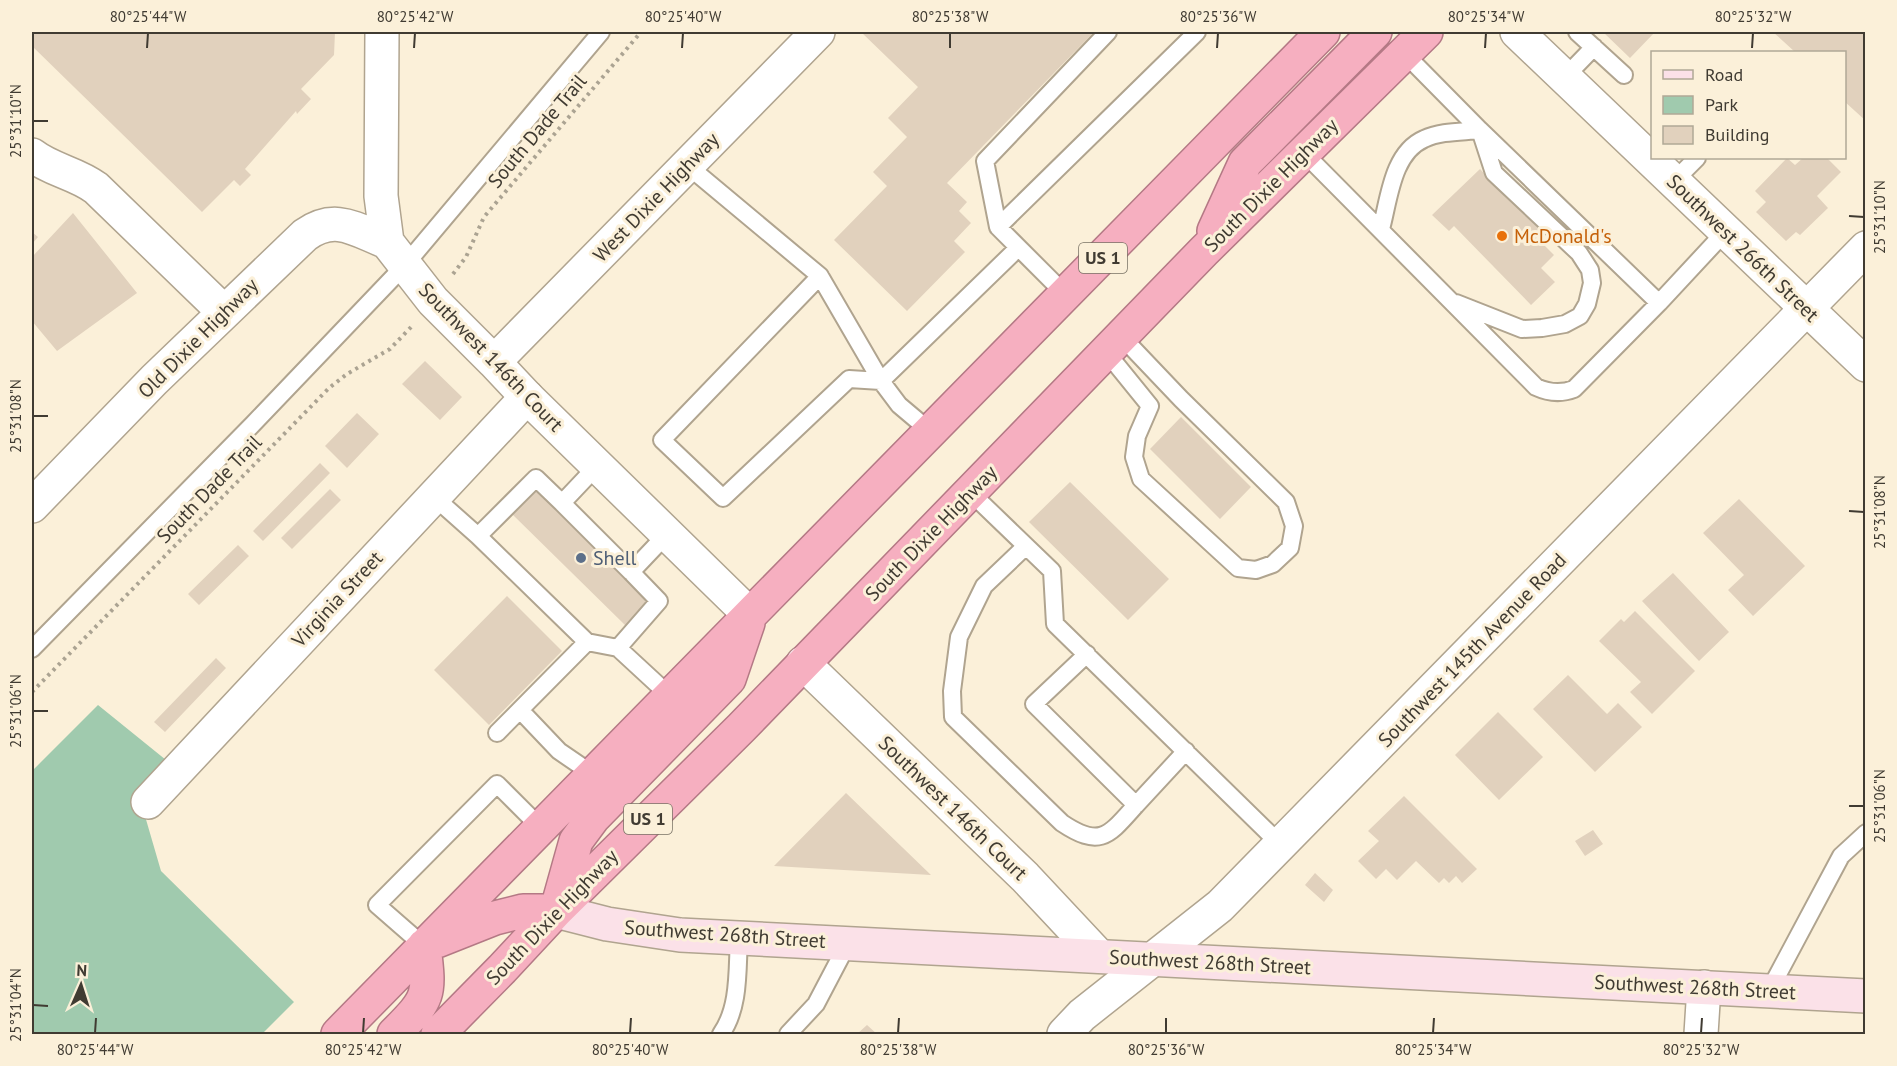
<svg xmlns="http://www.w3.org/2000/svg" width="1897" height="1066" viewBox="0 0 1897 1066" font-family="'PT Sans',sans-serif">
<rect width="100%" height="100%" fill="#fbf0d9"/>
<!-- green -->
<path fill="#a0caae" d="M98,705L166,760L138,792L161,871L294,1002L262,1034H32V771Z"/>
<!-- building -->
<path fill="#e1d1bd" d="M32,32H335L334,55L301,89L311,99L297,114L296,111L245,169L251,175L240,186L234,180L202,212L32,46Z
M861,32H1094L947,183L967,202L959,211L971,223L954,241L965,252L907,311L834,240L887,186L873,172L907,137L888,118L918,87Z
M1603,32H1655L1630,58Z
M1773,32H1866V121L1844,101V52H1795Z
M1787,158L1795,165L1803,158H1827L1841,172L1817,196L1828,208L1800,235L1796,232L1786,241L1756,212L1766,202L1755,191Z
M1480,169L1544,234L1538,239L1554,255L1541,268L1555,282L1531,305L1454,226L1449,231L1432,215Z
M73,213L137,293L57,351L32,321V257Z
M32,232L38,237L32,244Z
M425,361L462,397L440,420L402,384Z
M357,413L379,434L347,468L325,446Z
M1181,417L1251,487L1220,519L1150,449Z
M320,463L330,473L263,541L253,531Z
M1070,482L1169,579L1128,620L1029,522Z
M330,489L341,500L292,549L281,538Z
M536,490L650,601L626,626L512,514Z
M1739,499L1805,566L1753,616L1728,590L1744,575L1703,533Z
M238,545L249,556L199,605L188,594Z
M1673,573L1729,632L1699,661L1642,601Z
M507,596L562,651L489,725L434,670Z
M1635,611L1695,671L1652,714L1630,692L1641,682L1599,641L1621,619L1624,622Z
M216,658L226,668L165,732L154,722Z
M1568,675L1607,714L1618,703L1642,727L1595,772L1533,709Z
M1498,712L1543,757L1499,800L1455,755Z
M846,793L931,875L774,866Z
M1404,796L1477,869L1462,883L1456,876L1449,883L1444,878L1439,883L1416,861L1397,880L1386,869L1376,879L1358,861L1379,841L1368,831Z
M1593,830L1603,844L1585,856L1575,841Z
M1315,873L1333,890L1324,902L1305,885Z
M867,1025L877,1034H857Z"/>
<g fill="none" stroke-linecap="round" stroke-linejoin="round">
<!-- service casing -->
<g stroke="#b0a48f" stroke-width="20">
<path id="service" d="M1108,32L985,161L998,227L1197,32
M1577,32L1624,75
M1404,53L1480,130L1659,303
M1565,77L1594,47
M1303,152L1536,387C1549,393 1561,394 1574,389L1659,303L1725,232
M687,165L820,276L881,381L899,405L931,432
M1673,182L1697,158
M998,227L1066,295
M1381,229C1389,200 1392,153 1424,139C1441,131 1462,132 1480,130
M820,276L662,440L723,498L849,379L881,381L1018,248
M1456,303L1522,329L1542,328L1565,324L1580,316L1587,304L1592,283L1590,270L1579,253L1494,173L1480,130
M1107,353L1150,406L1137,436L1134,457L1141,479L1238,568L1256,570L1273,564L1290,548L1294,526L1286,502L1181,399L1122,337
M970,492L1052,571L1055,624L1281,845
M433,496L478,536L587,642L618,648L670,696
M562,503L631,572
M478,536L536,478L562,503L597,466
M1026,546L984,586L959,637L952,691L953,717L1062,823C1101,849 1109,835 1136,805
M618,648L659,601L631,572L667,534
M32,649L253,424L405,265L601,32
M1087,654L1034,704L1136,805L1186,751
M520,710L559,751L594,775
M497,733L587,642
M424,946L377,905L497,784L541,828
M1769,991L1841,856L1866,833
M721,1034C740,1007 737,970 739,938
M788,1034L816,1004L848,943"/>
</g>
<!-- minor casing -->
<g stroke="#b0a48f" stroke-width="36">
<path id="minor" d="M1517,32L1866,365
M32,155C51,170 76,173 96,188L224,312
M803,663L1025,877L1099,956
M148,802L527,397
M1064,1034L1082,1015L1220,906L1866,248
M1701,1034L1704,987"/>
</g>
<!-- tertiary casing -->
<g stroke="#b0a48f" stroke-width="36">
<path id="tertiary" d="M382,32L381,196L387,242L433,301L494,362L527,397L750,615
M494,362L818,32
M32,506L154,380L305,235C336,213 356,230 387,242"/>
</g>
<!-- secondary casing -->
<g stroke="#b0a48f" stroke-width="36">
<path id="secondary" d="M556,911L607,924L680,935L1866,996"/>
</g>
<!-- trunk casing -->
<g stroke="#b47985" stroke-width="36">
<path id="trunk" d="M1214,231L1245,163L1375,32
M557,909L576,841L593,818L729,679L748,623
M437,941L495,918L523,911H556
M338,1034L1323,32
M394,1034C430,998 430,996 424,946
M438,1034L502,969L556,911L741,728L1204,251L1426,32"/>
</g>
<!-- path -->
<path stroke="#aba392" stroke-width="4" stroke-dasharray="3 4.5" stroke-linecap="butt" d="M453,274L466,257L484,217L641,32
M32,692L329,388L347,374L390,349L413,325"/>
<!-- service -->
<use href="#service" stroke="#fff" stroke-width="16"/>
<!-- minor -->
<use href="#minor" stroke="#fff" stroke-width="33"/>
<!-- tertiary -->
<use href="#tertiary" stroke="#fff" stroke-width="33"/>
<!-- secondary -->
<use href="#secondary" stroke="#fbe1e8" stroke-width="33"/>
<!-- trunk -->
<use href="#trunk" stroke="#f6afc0" stroke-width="33"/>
</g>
<!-- ticks -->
<path fill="none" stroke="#403b32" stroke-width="2" d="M147,48L148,33M414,48L415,33M682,48L683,33M950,48V33M1217,48L1218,33M1485,48L1486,33M1752,48L1753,33M33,121H48M1849,216L1864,217M33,416H48M1849,511L1864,512M33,711H48M1849,806H1864M33,1005L48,1006M95,1033L96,1018M363,1033L364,1018M630,1033L631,1018M898,1033L899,1018M1166,1033V1018M1433,1033L1434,1018M1701,1033L1702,1018"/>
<!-- markers -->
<circle fill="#e8710a" stroke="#fbf0d9" stroke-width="2" cx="1502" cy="236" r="6"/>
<circle fill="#5c6f8a" stroke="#fbf0d9" stroke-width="2" cx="581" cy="558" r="6"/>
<g text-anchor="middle" stroke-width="6" stroke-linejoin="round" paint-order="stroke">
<!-- shield labels -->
<g fill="#fbf0d9" stroke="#787164" stroke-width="1.5">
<rect x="1079" y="243" width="48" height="30" rx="4.5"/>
<rect x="624" y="804" width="48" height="30" rx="4.5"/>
</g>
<g font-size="18" font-weight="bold" fill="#403b32">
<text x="1103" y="264">US 1</text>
<text x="648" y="825">US 1</text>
</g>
<!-- street labels -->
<g font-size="20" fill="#403b32" stroke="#fbf0d9">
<text transform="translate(537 131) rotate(-50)" y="7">South Dade Trail</text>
<text transform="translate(1271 185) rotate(-45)" y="7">South Dixie Highway</text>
<text transform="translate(656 197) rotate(-46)" y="7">West Dixie Highway</text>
<text transform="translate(1743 248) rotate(44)" y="7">Southwest 266th Street</text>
<text transform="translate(198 338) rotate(-45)" y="7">Old Dixie Highway</text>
<text transform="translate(491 357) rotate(46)" y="7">Southwest 146th Court</text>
<text transform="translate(209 489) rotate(-46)" y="7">South Dade Trail</text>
<text transform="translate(931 533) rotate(-46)" y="7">South Dixie Highway</text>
<text transform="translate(337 599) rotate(-47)" y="7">Virginia Street</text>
<text transform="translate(1472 650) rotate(-46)" y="7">Southwest 145th Avenue Road</text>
<text transform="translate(953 808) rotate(44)" y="7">Southwest 146th Court</text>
<text transform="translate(552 917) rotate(-46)" y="7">South Dixie Highway</text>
<text transform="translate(725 934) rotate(4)" y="7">Southwest 268th Street</text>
<text transform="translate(1210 962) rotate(3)" y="7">Southwest 268th Street</text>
<text transform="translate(1695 987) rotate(3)" y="7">Southwest 268th Street</text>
</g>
<!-- food labels -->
<g font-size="20" fill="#c56008" stroke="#fbf0d9" text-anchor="start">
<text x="1514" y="243">McDonald's</text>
</g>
<!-- service labels -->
<g font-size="20" fill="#4e5e75" stroke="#fbf0d9" text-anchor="start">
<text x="593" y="565">Shell</text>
</g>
</g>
<!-- border -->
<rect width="1897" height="1066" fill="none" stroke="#fbf0d9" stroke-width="66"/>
<!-- legend -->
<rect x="1651" y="51" width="195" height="108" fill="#fbf0d9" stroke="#b0a896" stroke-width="1.5"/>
<rect x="1663" y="70" width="30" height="9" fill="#fbe1e8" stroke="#b0a896" stroke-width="1.5"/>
<text x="1705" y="81" font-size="18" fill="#403b32">Road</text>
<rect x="1663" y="96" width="30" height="18" fill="#a0caae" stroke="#b0a896" stroke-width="1.5"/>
<text x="1705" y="111" font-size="18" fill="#403b32">Park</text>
<rect x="1663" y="126" width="30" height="18" fill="#e1d1bd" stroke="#b0a896" stroke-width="1.5"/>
<text x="1705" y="141" font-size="18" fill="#403b32">Building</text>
<!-- north arrow -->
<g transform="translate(81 985) rotate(3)" stroke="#fbf0d9" stroke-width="4.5" paint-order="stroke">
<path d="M0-4.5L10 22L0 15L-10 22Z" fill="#403b32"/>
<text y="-9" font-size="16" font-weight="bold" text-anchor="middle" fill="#403b32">N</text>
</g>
<rect x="33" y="33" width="1831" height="1000" fill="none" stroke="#403b32" stroke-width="2"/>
<g font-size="15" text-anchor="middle" fill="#403b32">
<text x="148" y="22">80°25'44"W</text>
<text x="415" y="22">80°25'42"W</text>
<text x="683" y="22">80°25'40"W</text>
<text x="950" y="22">80°25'38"W</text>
<text x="1218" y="22">80°25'36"W</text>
<text x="1486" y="22">80°25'34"W</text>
<text x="1753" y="22">80°25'32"W</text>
<text transform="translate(16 121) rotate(-90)" y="5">25°31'10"N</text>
<text transform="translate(1880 217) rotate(-90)" y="5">25°31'10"N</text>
<text transform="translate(16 416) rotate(-90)" y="5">25°31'08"N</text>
<text transform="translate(1880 512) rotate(-90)" y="5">25°31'08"N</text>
<text transform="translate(16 711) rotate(-90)" y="5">25°31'06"N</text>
<text transform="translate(1880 806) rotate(-90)" y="5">25°31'06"N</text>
<text transform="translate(16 1005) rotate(-90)" y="5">25°31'04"N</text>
<text x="95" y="1055">80°25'44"W</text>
<text x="363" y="1055">80°25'42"W</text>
<text x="630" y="1055">80°25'40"W</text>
<text x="898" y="1055">80°25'38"W</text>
<text x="1166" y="1055">80°25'36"W</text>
<text x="1433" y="1055">80°25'34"W</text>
<text x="1701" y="1055">80°25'32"W</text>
</g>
</svg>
